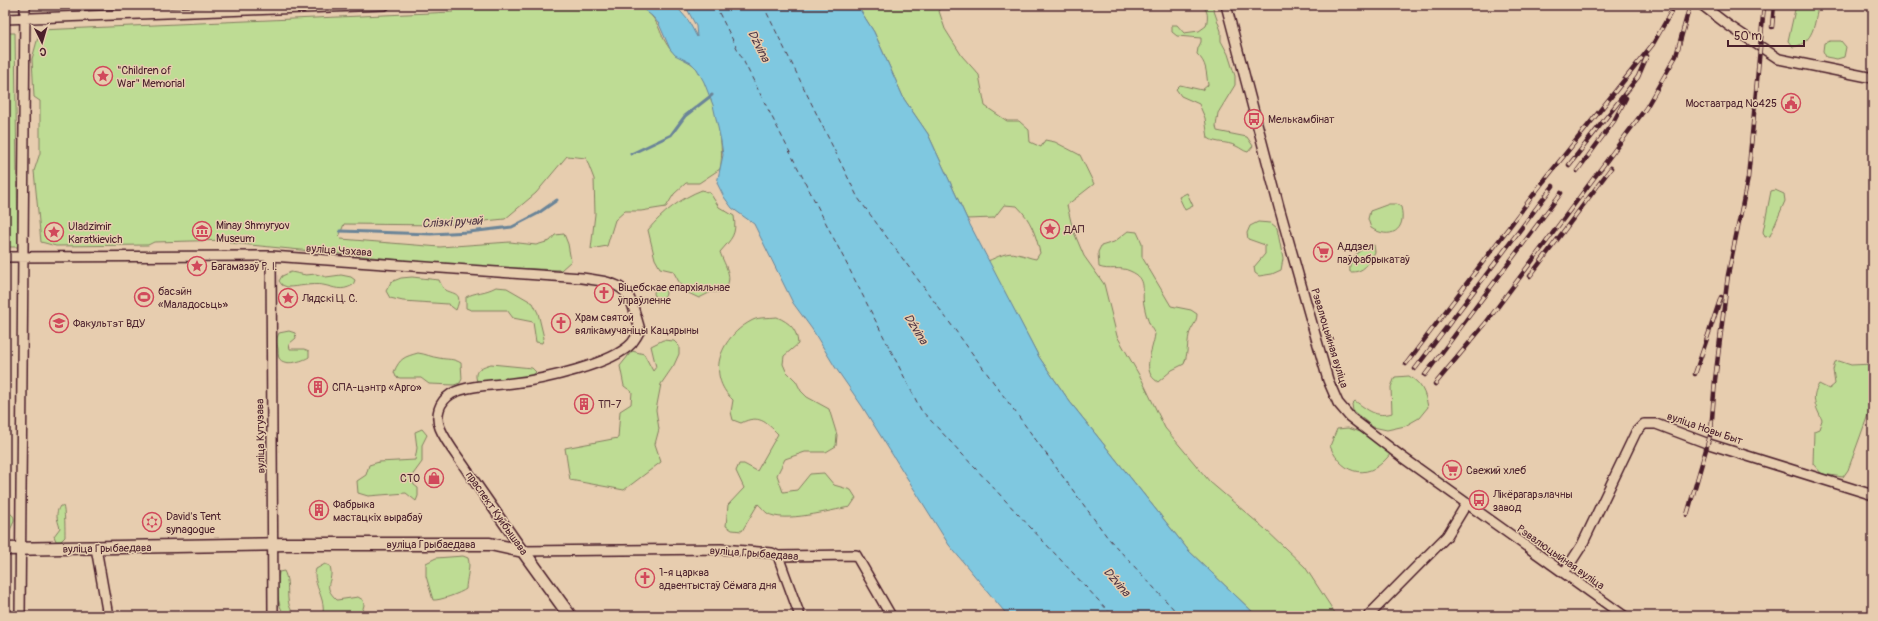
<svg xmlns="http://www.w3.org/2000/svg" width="1878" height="621" viewBox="0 0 1878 621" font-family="Pangolin,sans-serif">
<rect width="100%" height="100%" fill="#e7cdaf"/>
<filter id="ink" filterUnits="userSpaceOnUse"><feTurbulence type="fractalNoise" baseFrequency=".025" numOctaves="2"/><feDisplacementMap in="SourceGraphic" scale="8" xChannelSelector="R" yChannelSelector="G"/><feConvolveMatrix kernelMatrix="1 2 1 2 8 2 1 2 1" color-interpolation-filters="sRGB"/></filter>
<g filter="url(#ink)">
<!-- green -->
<path fill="#bedc94" stroke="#847e60" d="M455,5H638C662,20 656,30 670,49C677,58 690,60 697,69C713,88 726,145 720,169L699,183H686L674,194L666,207L641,211H625L615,220L607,246L591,249L595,214L594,179L586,158L567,156L536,193L505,219L444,225L344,224L339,237L341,239L440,247L510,242L536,245L550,241L555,235L564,234L568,244L571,261L561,270L462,266L230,243V240L154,242L148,245L56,246L41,242L34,171L40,153V101L34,97L32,59L40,30L453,12Z
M857,5H937L945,29L962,56L979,75L985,106L1007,121H1019L1029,130L1030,142L1041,147L1045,140L1055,142L1080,155L1094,184L1067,205L1073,230L1084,256L1104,284L1117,336L1142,380L1165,428L1210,482L1265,529L1305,567L1337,616H1257L1189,551L1070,402L1039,357L988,261C997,257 1008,251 1017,254C1024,255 1029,258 1036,259L1040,253C1036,235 1031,220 1017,206L1004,205L994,218L967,219L928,134L904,99L874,32Z
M1201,5H1212L1221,31V41L1228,54L1235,76V85L1218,113L1216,126L1217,131L1247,137L1253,146L1248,152C1243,151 1241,148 1236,146C1226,141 1217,144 1208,138L1205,118L1199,104L1181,96L1176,89L1180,85L1202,90L1208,85C1206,72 1207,63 1197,54L1198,48L1201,42V38L1177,36L1172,32V25H1177L1184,33L1199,31L1206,26C1208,17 1209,11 1201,5Z
M1796,5H1818C1815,23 1814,43 1793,47L1788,41Z
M5,33H15L18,247H5Z
M1830,41H1841L1846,47L1844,57L1837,59L1826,57L1823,51L1824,43Z
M702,190L710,193L719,207L734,216C737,235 732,238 720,252C725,267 736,279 722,292H711L699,298L684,291L673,271L660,268L655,259L648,230C662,213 681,198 702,190Z
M1775,190L1784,194L1785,201L1770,236L1765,237L1763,232L1771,191Z
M1187,193L1193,206L1185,210L1179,197Z
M1389,204H1397L1401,207C1407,231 1390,240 1371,228L1368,219L1370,211Z
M1258,222L1271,223L1277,228L1283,259L1281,270L1272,274L1259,276L1255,273L1254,267L1265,254V245L1248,239L1247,233L1250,226Z
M1128,231L1137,232L1142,243V257L1171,306L1191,310L1197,314C1197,323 1191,327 1189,335C1187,345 1188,354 1184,364L1172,370L1158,382C1140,371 1153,351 1155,334C1149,325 1146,316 1144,305C1141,290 1149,279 1130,271C1120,266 1109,271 1099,267L1098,252L1101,246L1114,242Z
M1374,245L1375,252C1369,263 1364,273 1350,272C1348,257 1361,248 1374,245Z
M291,272L306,275L316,274L326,277L341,275L351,277L355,280L353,285C341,292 334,287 323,285C312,283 298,287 287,287L282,285L279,281L282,276Z
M412,277L439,280C440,282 442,287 444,289C453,295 464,291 456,310L448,304L403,301L390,298L386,291L391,282L401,278Z
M654 293a6 6 0 1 1 12 0a6 6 0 1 1-12 0Z
M496,287L507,288L533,303L538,313L544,338L542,343L536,342L533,322L513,318L507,310H471L466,308V297C475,292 485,293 496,287Z
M777,317C790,323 797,329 798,344L784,356L783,364L786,371L796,381L801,391L807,397L829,409L837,435L836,446L826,452H805L785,459L777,475L783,492L797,490L810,474L824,473L834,485L851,490L856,498L850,507C831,510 783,524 767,513C764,511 761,506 758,504L742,531L732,530L726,526L728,505L744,488L736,471L739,464H744L757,471L778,434C766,422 759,414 741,423L733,420L731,412L733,400C705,374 721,336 753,320C759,317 769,318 777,317Z
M289,331L295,333L296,338L289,344L290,349H304L309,351V357C303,361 284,367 279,358C278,356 278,351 278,349C277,343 276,339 279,333Z
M663,340L674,341L679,346V354L674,365L661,384L656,410L659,429L655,444L661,462L624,490L570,480L565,448L618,438L620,411L631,404L632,392L624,386L620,366L632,351L644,354L653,371L656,367L651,346Z
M418,353C426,354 431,357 439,358C448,360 453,358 461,363L462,379L460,383L454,385L429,384L421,378H400L396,377L394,372C400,358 404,357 418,353Z
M1839,361L1851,365L1873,364V401L1848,470L1843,477L1822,474L1813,464L1814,431L1819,429L1822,420C1816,407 1810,398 1819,384L1829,389L1835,384L1833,370L1835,362Z
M491,364L532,368L536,372L533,376L482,383L477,381C473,370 481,367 491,364Z
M1409,376C1422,384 1425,392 1428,407L1419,418L1405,426L1387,430L1373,427L1353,411L1352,404L1355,401C1368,410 1376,418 1392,413L1391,387L1395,377Z
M1348,428L1367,434L1391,453C1371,481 1343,477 1330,446L1337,429Z
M422,429L427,435L422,445V462L411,477L414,485L418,488V496L416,501L406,493L368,496L358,493L357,481L366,475L369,465L379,462L415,460L417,448L415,432Z
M60,506H63C65,510 65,530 65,537L61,541H56L54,536L60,528C57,519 55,513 60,506Z
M5,512C23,515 9,529 5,539Z
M463,556L468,558C471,566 466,580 466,589C461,593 439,601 433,600L426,576V563L436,558Z
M325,564L330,566C335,583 320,584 337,600L358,597L363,600L364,605L361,616H346L341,613L336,614V616H322C328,600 311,584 316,569Z
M284,571C292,586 282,603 296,616H285C276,603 277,588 279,572Z"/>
<!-- water -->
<path fill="#7fc8e0" stroke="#6a8498" d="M638,5H675L688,20L697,37L696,26L685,5H857L874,32L904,99L928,134L967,219L1039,357L1070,402L1189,551L1257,616H1008L949,545L862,406L835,367L812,329L793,303L754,224L732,208L724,197L717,183L723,155L721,141L713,105L704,82L697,69L691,63L675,55L670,49L659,24L652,16Z"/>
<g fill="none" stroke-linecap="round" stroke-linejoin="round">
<!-- stream -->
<path stroke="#6a8498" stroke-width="3" d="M631,154L671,135L685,116L712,95
M340,231L431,234L469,232L512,227L537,214L557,200"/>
<!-- ferry -->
<path stroke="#523846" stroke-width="1" stroke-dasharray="5 4" stroke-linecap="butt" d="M715,5L921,410L1113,616
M763,5L858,198L1108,538L1180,616"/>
<!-- street casing -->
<g stroke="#4a1f2b" stroke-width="12">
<path id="street" d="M1226,5L1279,207L1328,380L1338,403L1350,417L1402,457L1624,616
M1702,5L1728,25L1779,59L1873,78
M5,19L385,5
M271,256L273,616
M5,257L271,256L582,278C627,284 628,287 640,330C638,334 635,339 632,343C613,364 542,380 513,383C496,385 466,385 451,394C439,402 435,415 440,428C446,443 459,458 468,472C486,498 505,525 523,551L721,549L772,553L778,556L856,555L891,616
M96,548L108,616
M778,556L800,616
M1564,573L1582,545L1636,432L1644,424H1656L1709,444L1873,495
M20,616L25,5
M1371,616L1369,615L1447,536L1467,503"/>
</g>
<!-- secondary casing -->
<g stroke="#4a1f2b" stroke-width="15">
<path id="secondary" d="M5,549L287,544H490L523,551L570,616"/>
</g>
<!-- street -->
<use href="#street" stroke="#e7cdaf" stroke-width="9"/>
<!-- secondary -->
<use href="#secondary" stroke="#e7cdaf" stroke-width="12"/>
<!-- rail casing -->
<g stroke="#4a1f2b" stroke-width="4.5">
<path id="rail" d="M1772,27L1774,5
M1569,165L1638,77L1647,56
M1577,171L1614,121L1626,98
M1530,276L1611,168
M1406,364L1543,182L1653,44L1675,5
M1415,369L1553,186
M1695,374L1721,297
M1425,375L1561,193
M1435,384L1485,324L1646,108L1676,56L1690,5
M1687,515L1711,432L1715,380L1728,275L1748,178L1764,5"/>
</g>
<!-- rail -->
<use href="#rail" stroke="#e7cdaf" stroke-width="3" stroke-dasharray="9" stroke-linecap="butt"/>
</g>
</g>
<!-- icons -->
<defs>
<g id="sight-ring" transform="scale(1)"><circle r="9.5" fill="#e7cdaf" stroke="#d1495b" stroke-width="1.5"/><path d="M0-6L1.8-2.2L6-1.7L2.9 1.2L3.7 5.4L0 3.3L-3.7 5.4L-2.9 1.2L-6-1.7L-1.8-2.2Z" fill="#d1495b"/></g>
<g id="civic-ring" transform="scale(1)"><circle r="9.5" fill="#e7cdaf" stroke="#d1495b" stroke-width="1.5"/><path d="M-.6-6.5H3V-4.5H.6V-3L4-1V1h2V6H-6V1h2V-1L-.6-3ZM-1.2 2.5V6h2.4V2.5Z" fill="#d1495b"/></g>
<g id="bus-ring" transform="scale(1)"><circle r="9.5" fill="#e7cdaf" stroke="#d1495b" stroke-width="1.5"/><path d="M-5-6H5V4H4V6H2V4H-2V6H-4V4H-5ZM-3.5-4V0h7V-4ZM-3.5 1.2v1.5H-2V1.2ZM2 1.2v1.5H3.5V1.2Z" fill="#d1495b"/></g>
<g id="museum-ring" transform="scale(1)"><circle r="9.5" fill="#e7cdaf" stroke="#d1495b" stroke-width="1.5"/><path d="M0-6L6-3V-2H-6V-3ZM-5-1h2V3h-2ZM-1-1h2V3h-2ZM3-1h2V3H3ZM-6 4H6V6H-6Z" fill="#d1495b"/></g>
<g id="supermarket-ring" transform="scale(1)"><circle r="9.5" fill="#e7cdaf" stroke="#d1495b" stroke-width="1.5"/><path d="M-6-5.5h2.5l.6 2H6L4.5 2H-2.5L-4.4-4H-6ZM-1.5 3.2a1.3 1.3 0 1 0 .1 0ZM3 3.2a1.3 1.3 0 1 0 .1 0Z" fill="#d1495b"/></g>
<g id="church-ring" transform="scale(1)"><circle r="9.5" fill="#e7cdaf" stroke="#d1495b" stroke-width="1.5"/><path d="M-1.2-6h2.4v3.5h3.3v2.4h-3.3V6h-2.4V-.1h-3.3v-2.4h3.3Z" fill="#d1495b"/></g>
<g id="stadium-ring" transform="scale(1)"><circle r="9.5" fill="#e7cdaf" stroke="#d1495b" stroke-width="1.5"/><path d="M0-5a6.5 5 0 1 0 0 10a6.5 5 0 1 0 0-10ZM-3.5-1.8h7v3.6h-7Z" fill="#d1495b"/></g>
<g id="university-ring" transform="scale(1)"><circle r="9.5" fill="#e7cdaf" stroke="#d1495b" stroke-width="1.5"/><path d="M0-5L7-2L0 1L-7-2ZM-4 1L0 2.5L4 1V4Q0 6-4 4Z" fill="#d1495b"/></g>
<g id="building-ring" transform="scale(1)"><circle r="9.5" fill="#e7cdaf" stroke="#d1495b" stroke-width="1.5"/><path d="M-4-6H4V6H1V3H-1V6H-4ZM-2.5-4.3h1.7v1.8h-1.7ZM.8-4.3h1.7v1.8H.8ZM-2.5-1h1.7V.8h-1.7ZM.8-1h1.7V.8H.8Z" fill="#d1495b"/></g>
<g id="shop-ring" transform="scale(1)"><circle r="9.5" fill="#e7cdaf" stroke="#d1495b" stroke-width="1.5"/><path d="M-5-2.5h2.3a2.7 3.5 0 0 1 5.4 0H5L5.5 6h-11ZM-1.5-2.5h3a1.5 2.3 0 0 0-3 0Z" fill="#d1495b"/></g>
<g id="synagogue-ring" transform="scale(1)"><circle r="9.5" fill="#e7cdaf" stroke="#d1495b" stroke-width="1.5"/><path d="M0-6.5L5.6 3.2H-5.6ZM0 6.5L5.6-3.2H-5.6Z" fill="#d1495b"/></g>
</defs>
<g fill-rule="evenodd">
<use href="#sight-ring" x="103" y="76"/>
<use href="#civic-ring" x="1791" y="103"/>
<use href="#bus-ring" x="1254" y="119"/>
<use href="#sight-ring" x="1050" y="229"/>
<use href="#museum-ring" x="202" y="231"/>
<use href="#sight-ring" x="54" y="232"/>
<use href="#supermarket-ring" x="1323" y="252"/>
<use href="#sight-ring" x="197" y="266"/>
<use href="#church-ring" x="604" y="293"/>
<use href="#stadium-ring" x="144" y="297"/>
<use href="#sight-ring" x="288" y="298"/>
<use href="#university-ring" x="59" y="323"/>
<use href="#church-ring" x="561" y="323"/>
<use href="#building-ring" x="318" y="387"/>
<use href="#building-ring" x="584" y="404"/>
<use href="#supermarket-ring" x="1452" y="470"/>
<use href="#shop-ring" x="434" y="478"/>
<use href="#bus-ring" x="1479" y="500"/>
<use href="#building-ring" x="319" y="510"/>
<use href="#synagogue-ring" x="152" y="522"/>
<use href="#church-ring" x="645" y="578"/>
</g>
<g text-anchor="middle" stroke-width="3" stroke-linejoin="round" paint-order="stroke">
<!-- poi labels -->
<g font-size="11" fill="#4a1f2b" stroke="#e7cdaf" text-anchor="start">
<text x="117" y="74">"Children of<tspan x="117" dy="13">War" Memorial</tspan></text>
<text x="1777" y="107" text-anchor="end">Мостаатрад №425</text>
<text x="1268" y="123">Мелькамбінат</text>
<text x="216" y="229">Minay Shmyryov<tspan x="216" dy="13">Museum</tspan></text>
<text x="68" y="230">Uladzimir<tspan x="68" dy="13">Karatkievich</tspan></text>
<text x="1064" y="233">ДАП</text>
<text x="1337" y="250">Аддзел<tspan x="1337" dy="13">паўфабрыкатаў</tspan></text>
<text x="211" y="270">Багамазаў Р. І.</text>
<text x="618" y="291">Віцебскае епархіяльнае<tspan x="618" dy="13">ўпраўленне</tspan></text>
<text x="158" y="295">басэйн<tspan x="158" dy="13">«Маладосьць»</tspan></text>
<text x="302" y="302">Лядскі Ц. С.</text>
<text x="575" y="321">Храм святой<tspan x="575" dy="13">вялікамучаніцы Кацярыны</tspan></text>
<text x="73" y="327">Факультэт ВДУ</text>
<text x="332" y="391">СПА-цэнтр «Арго»</text>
<text x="598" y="408">ТП-7</text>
<text x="1466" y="474">Свежий хлеб</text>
<text x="420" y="482" text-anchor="end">СТО</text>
<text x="1493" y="498">Лікёрагарэлачны<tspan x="1493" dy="13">завод</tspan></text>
<text x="333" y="508">Фабрыка<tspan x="333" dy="13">мастацкіх вырабаў</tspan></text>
<text x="166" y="520">David's Tent<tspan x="166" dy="13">synagogue</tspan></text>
<text x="659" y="576">1-я царква<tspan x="659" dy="13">адвентыстаў Сёмага дня</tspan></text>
</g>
<!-- street labels -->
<g font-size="11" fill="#4a1f2b" stroke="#e7cdaf">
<text transform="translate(339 250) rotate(4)" y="4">вуліца Чэхава</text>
<text transform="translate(1330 338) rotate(73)" y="4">Рэвалюцыйная вуліца</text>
<text transform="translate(1705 428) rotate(19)" y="4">вуліца Новы Быт</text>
<text transform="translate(260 436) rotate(-91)" y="4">вуліца Кутузава</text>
<text transform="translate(497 513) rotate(55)" y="4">праспект Куйбышава</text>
<text x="431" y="548">вуліца Грыбаедава</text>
<text transform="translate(107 548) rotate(-1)" y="4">вуліца Грыбаедава</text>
<text transform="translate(754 553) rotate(4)" y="4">вуліца Грыбаедава</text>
<text transform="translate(1561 557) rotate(35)" y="4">Рэвалюцыйная вуліца</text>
</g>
<!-- water labels -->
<g font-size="12" font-style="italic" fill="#523846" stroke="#e7cdaf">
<text transform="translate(759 46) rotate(63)" y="4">Dźvina</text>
<text transform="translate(452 222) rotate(-3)" y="4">Слізкі ручай</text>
<text transform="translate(916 329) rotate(58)" y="4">Dźvina</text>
<text transform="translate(1117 582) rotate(49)" y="4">Dźvina</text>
</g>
</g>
<!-- margin -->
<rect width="1878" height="621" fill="none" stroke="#e7cdaf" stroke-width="20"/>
<rect x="10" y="10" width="1858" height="601" fill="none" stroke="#4a1f2b" stroke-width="1.5" filter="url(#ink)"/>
<!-- north arrow -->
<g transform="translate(42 42) rotate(175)" stroke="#e7cdaf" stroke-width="3" paint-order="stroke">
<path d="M0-3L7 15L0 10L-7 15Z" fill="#4a1f2b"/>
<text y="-6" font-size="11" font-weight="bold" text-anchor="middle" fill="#4a1f2b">С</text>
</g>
<!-- scale -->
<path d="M1728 40v6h76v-6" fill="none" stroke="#4a1f2b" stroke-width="2"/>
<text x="1734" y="40" font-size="12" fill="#4a1f2b" stroke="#e7cdaf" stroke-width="3" paint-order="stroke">50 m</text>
</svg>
